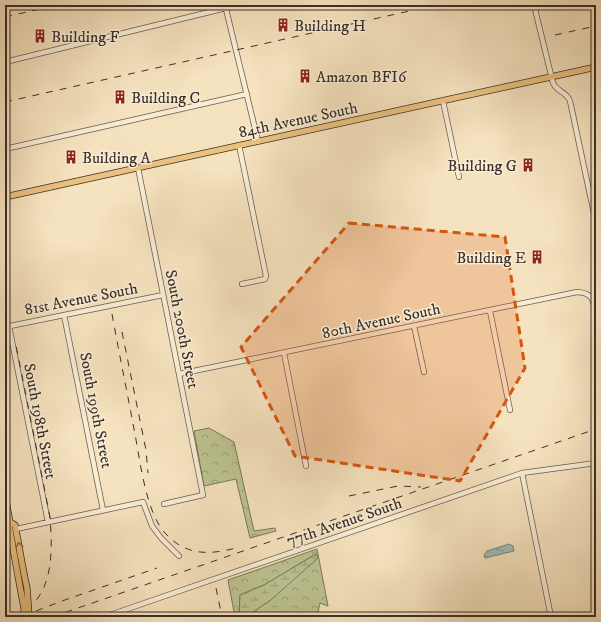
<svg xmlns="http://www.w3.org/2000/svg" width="601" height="622" viewBox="0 0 601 622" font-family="'IM FELL DW Pica',serif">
<defs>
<pattern id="forest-crowns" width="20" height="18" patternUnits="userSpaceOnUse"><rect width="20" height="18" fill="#bcc391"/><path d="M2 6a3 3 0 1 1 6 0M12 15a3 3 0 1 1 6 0" fill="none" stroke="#9a9f76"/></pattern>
<pattern id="wetland-marsh" width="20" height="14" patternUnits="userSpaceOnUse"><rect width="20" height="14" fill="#bcc391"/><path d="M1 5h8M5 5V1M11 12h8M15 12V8" fill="none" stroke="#9a9f76"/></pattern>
<pattern id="water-ripples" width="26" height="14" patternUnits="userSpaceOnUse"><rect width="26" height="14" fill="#a0bcbb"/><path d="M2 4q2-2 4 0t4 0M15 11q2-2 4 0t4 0" fill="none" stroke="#849998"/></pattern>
</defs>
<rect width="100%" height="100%" fill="#f5e2be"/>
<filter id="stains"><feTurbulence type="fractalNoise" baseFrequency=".005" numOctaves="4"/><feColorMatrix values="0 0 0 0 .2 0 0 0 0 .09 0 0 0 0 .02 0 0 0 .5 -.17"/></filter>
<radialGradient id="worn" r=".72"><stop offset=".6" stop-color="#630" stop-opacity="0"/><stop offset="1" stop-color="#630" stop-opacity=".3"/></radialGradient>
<!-- forest -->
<path fill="url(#forest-crowns)" stroke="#7c795c" d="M209,428L234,442L254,531L275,528L276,531L250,538L236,479L204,486L194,431Z
M317,549L328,606L320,603L317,617H246L272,599L316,554L264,585L240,595L239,617H235L228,580Z"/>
<!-- wetland -->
<path fill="url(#wetland-marsh)" stroke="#7c795c" d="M316,554L318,558L272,599L246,617H239L240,595L264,585Z"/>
<!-- water -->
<path fill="url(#water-ripples)" stroke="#788480" d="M509,544L513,546L514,551L485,558L484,555L487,551Z"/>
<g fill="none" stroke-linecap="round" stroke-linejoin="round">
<!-- minor casing -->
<g stroke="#6a5c4e" stroke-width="6">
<path id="minor" d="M225,5L258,141
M534,5L553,83C557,92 567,92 570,101L596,223
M5,62L226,8
M443,101L459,177
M239,145L266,276L265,279L242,284
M5,149L247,94
M138,168L203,495L164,504
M490,311L510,410
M64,315L103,510
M9,326L48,522
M414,326L424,372
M5,327L163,295
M284,353L306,466
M179,374L577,292C594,293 593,301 596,315
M522,473L551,617
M16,529L143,502L152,526L161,538L179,556
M104,617L522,473L596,463"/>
</g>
<!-- major casing -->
<g stroke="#3b2f28" stroke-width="7">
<path id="major" d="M5,197L596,67
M5,496L10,522L9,526L10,531L18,576
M10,522L15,525L24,574"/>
</g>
<!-- minor -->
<use href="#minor" stroke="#f8ecd5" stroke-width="4.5"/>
<!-- major -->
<use href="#major" stroke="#eac17f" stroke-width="5.5"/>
<!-- rail -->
<path stroke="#3b2f28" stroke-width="1" stroke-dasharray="7 7" stroke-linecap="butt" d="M5,11L30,5
M5,17L58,5
M555,35L596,26
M5,102L436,5
M112,314C119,353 127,391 134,429C140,458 145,511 165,533C186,556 209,555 236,548
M122,332L146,450L148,473
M349,496L398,486L421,487
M216,588L222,617
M23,616L62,601L157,568
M15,617C21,613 29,609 33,604C54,582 52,545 50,517L16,345
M52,617L596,429"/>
<!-- major-bridge casing -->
<g stroke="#3b2f28" stroke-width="7" stroke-linecap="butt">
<path id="major-bridge" d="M24,574L27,588L29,617
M18,576L24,608V617"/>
</g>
<!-- major-bridge -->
<use href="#major-bridge" stroke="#eac17f" stroke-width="5.5"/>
</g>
<!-- one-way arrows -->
<defs><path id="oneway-chevron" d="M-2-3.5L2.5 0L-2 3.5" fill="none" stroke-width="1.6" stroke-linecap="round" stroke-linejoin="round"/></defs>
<use stroke="#8a714f" href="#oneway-chevron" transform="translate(19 545) rotate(-101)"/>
<!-- marked area -->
<path fill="#d7550f" fill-opacity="0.2" stroke="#d7550f" stroke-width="3" stroke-dasharray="8 5" stroke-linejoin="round" d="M349,223L505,237L525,368L460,481L295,456L241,347Z"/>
<!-- icons -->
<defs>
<g id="building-bare" transform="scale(1.08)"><path d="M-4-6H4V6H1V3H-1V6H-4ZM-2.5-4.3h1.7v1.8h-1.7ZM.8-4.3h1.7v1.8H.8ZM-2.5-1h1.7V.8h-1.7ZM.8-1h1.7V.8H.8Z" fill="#8f2418" stroke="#f8ecd5" stroke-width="2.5" paint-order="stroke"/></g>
</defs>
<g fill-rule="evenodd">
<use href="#building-bare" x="283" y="25"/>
<use href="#building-bare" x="40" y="36"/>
<use href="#building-bare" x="305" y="76"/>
<use href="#building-bare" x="120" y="97"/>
<use href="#building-bare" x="71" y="157"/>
<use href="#building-bare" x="528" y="165"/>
<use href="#building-bare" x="537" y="257"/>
</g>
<g text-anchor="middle" stroke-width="3" stroke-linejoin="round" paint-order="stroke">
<!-- poi labels -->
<g font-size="16" fill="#3b2f28" stroke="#f8ecd5" text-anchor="start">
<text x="294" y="31">Building H</text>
<text x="51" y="42">Building F</text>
<text x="316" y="82">Amazon BFI6</text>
<text x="131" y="103">Building C</text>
<text x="82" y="163">Building A</text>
<text x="517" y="171" text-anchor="end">Building G</text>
<text x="526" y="263" text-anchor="end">Building E</text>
</g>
<!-- street labels -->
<g font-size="16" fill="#3b2f28" stroke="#f8ecd5">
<text transform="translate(298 119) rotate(-12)" y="6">84th Avenue South</text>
<text transform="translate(81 298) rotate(-11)" y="6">81st Avenue South</text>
<text transform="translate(381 320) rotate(-12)" y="6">80th Avenue South</text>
<text transform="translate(183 329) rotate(79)" y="6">South 200th Street</text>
<text transform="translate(97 410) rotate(79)" y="6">South 199th Street</text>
<text transform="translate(41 421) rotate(79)" y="6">South 198th Street</text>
<text transform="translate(344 521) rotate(-19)" y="6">77th Avenue South</text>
</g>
</g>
<!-- margin -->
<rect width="601" height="622" fill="none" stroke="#f5e2be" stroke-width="20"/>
<rect x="6" y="6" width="589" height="610" fill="none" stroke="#3b2f28" stroke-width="2"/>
<rect x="10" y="10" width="581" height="602" fill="none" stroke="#3b2f28"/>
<rect width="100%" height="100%" filter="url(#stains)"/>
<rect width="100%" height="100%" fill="url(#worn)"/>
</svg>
